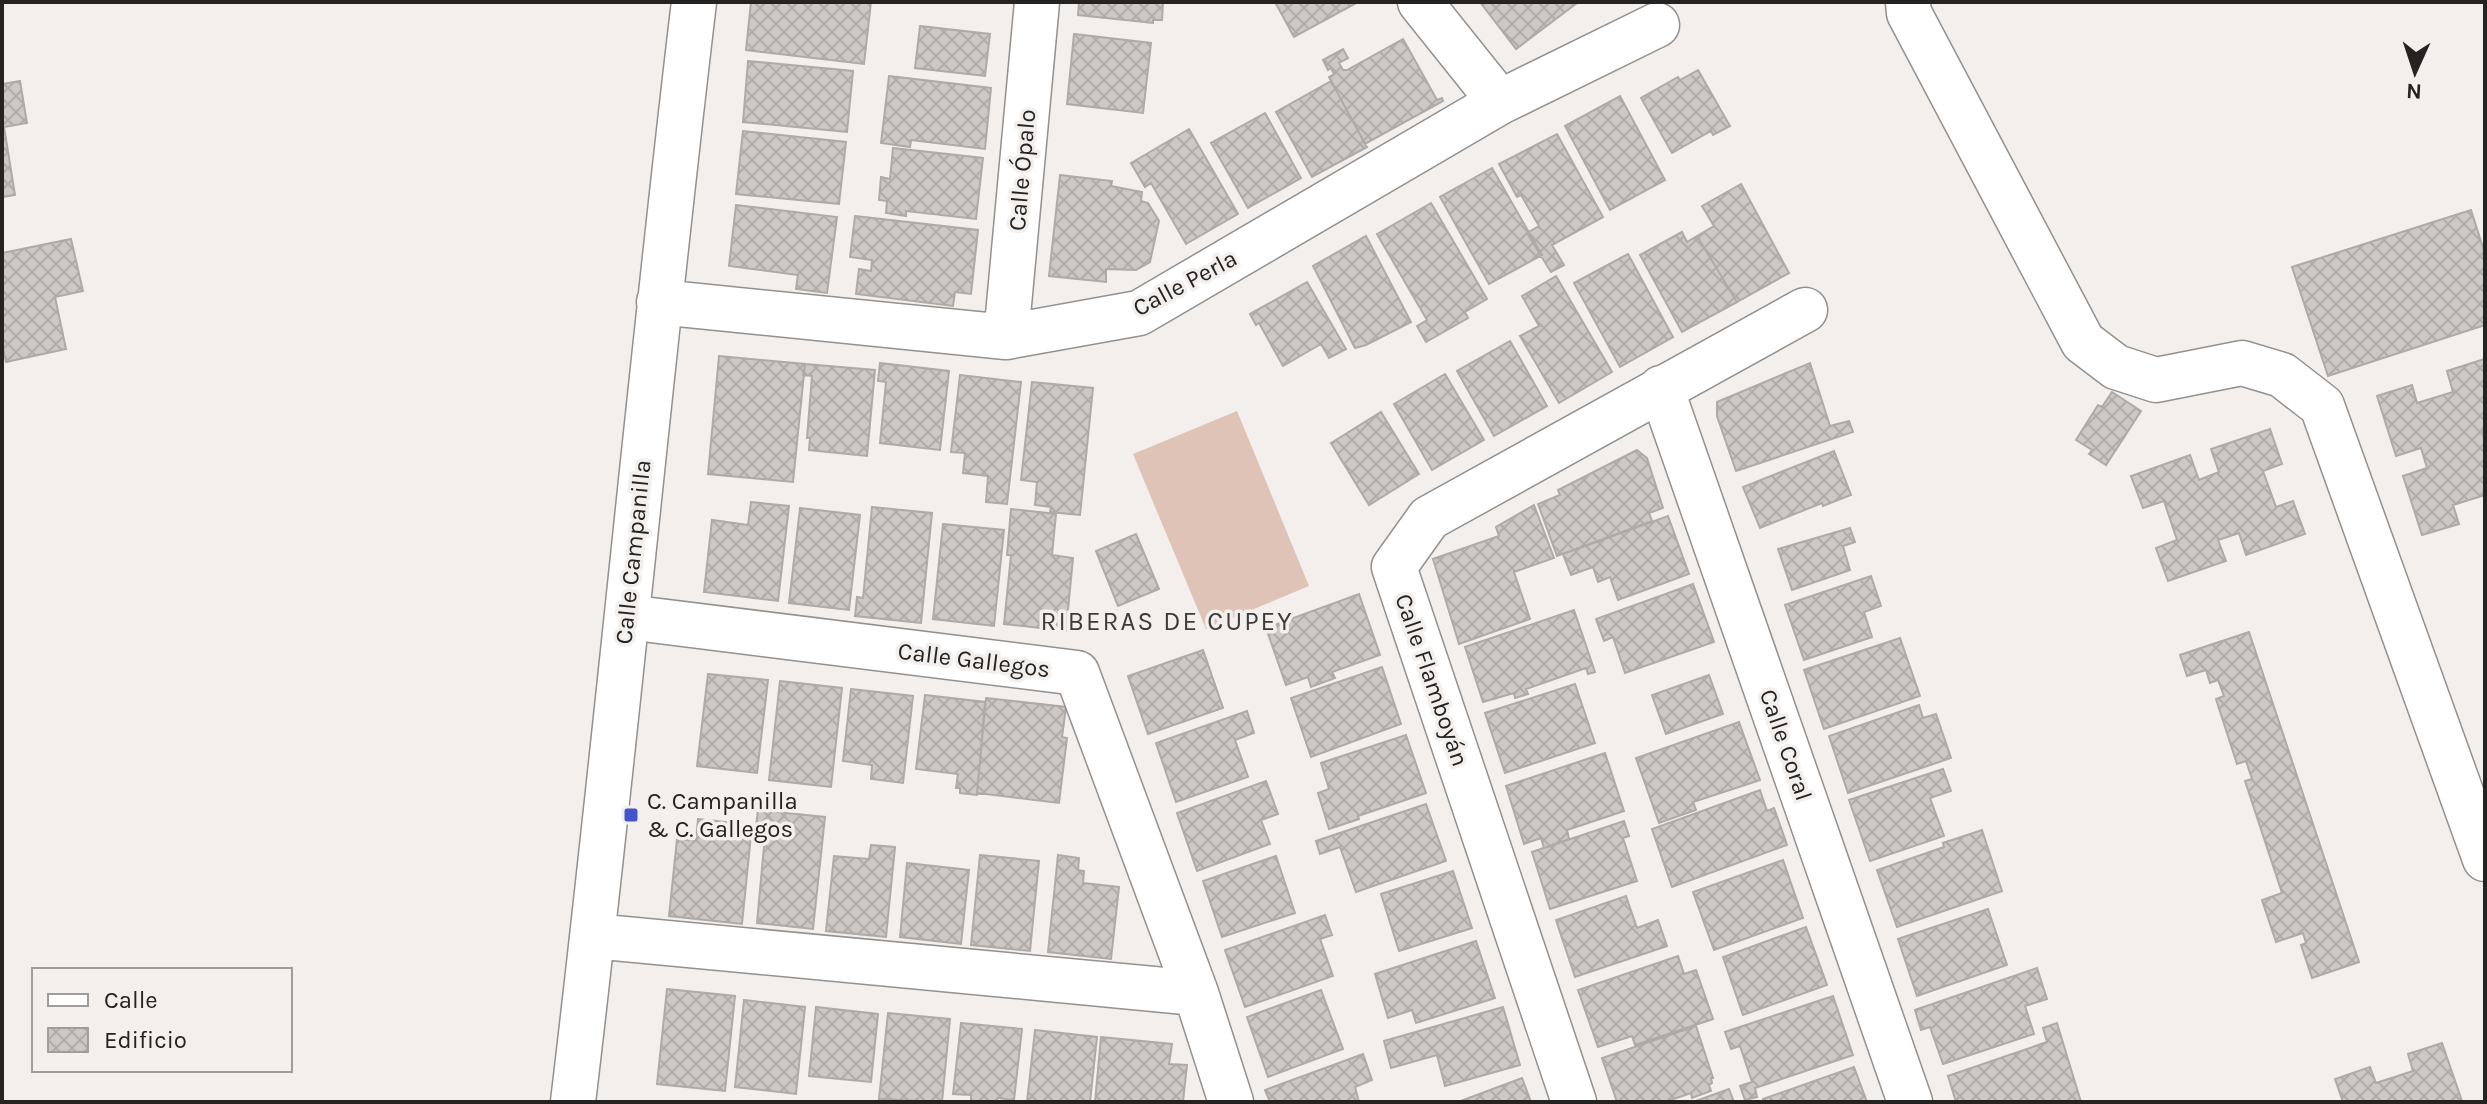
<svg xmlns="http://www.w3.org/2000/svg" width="2487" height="1104" viewBox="0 0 2487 1104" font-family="Karla,sans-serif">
<defs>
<pattern id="building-cross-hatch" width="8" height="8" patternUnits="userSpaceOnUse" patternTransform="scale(2)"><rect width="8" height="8" fill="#ccc8c6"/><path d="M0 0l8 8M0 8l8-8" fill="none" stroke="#afacaa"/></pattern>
</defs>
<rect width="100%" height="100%" fill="#f3efed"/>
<!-- garden -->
<path fill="#e0c3b7" d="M1237,411L1309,586L1206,629L1133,454Z"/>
<!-- building -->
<path fill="url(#building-cross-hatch)" stroke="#adaaa8" stroke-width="2" d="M751,2H871L864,64L746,50Z
M1079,2H1163L1162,20H1153V23L1078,15Z
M1275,2H1358L1294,37Z
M1480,2H1577V3L1516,49Z
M920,26L990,34L985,76L915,68Z
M1074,34L1151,43L1143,113L1067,104Z
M1403,39L1437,100L1442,98L1443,101L1365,144L1329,77L1334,74L1331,68L1328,70L1323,60L1343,49L1348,58L1339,63L1343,70H1347Z
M748,61L853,71L847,132L743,122Z
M1698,70L1730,126L1713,135L1711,131L1672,153L1641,98L1678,77L1680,80Z
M889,76L991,88L985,149L911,140L910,147L881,143Z
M20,81L27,123L4,127L15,195L2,197V84Z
M1331,81L1367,147L1312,177L1276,112Z
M1620,96L1665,180L1610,210L1565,126Z
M1265,113L1301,178L1248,208L1211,143Z
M1189,129L1238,214L1186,244L1151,183L1145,187L1131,163Z
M743,131L846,142L839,204L736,194Z
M1557,134L1603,217L1552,245L1564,265L1551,272L1527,233L1539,226L1521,195L1517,197L1499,164Z
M893,148L983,158L976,219L906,211V216L886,213L887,201L879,200L881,177L890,179Z
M1492,168L1542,255L1489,284L1440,197Z
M1060,175L1112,181L1111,186L1142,192L1141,201L1148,203L1159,221L1150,262L1136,270L1106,269V282L1049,276Z
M1741,184L1789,273L1737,302L1697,236L1714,226L1702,206Z
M1431,203L1487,299L1465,312L1468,318L1426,342L1417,326L1427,320L1377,234Z
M736,205L837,217L827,293L796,289L798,275L729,266Z
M2471,210L2485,254V325L2328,376L2292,267Z
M855,216L978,230L971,294L955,292L953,306L856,294L859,269L871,271L872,260L850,257Z
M1682,232L1687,242L1697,236L1737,302L1682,332L1640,255Z
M1366,236L1411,322L1366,345L1355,348L1313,266Z
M71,239L83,291L55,297L66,349L6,362L2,343V253Z
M1628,254L1673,337L1620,367L1574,283Z
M1556,276L1612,372L1559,403L1520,336L1539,326L1522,296Z
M1307,282L1346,349L1329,358L1321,344L1283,366L1259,323L1256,325L1250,314Z
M1510,341L1547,406L1494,436L1457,371Z
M719,356L805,364L793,482L708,474Z
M2484,359L2485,428L2482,429L2485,439V495L2453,505L2459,524L2422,535L2403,476L2427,468L2421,448L2396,456L2377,396L2412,385L2417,403L2453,392L2447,371Z
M880,363L949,371L940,450L880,443L886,382L878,381Z
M1810,363L1830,426L1849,421L1853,432L1736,471L1717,416V402Z
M805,364L875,370L867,456L809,450L810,438H807L812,376L803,375Z
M1445,374L1484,440L1432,470L1394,404Z
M960,375L1021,382L1007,504L986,502L988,476L963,473L965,453L951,452Z
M1032,382L1093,388L1080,515L1050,512L1051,507L1035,505L1037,482L1021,480Z
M2112,392L2141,411L2106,465L2089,454L2092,450L2076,440L2098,405L2102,407Z
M1381,412L1419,474L1369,505L1331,443Z
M2270,429L2282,464L2263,471L2276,507L2293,501L2305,534L2246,555L2239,533L2218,540L2226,561L2168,581L2156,548L2177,540L2164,501L2143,508L2131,476L2190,455L2199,480L2219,472L2211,449Z
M1637,450L1647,458L1663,508L1649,513L1652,521L1557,556L1538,504L1560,495L1558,490Z
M1834,451L1851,495L1823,506L1822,503L1760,528L1743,487Z
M751,502L789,506L778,601L704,592L712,520L748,525Z
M1534,505L1554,558L1514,572L1530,619L1459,644L1433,559L1499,536L1496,527Z
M872,507L932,513L921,623L855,616L857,597L863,598Z
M800,508L860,515L849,610L789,603Z
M1011,509L1056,514L1052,555L1073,558L1066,631L1004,624L1011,555H1007Z
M1668,516L1689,574L1618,600L1610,577L1598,582L1593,567L1571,575L1563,554Z
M943,524L1004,530L994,626L933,619Z
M1850,528L1855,542L1843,546L1850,570L1792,590L1778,549Z
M1136,534L1159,589L1118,606L1096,551Z
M1871,576L1881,606L1864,612L1872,637L1804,660L1785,605Z
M1693,584L1714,642L1625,673L1613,637L1604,641L1596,619Z
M1359,594L1380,655L1332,672L1335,678L1311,687L1308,677L1286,685L1266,628Z
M1574,610L1595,672L1588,674L1586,668L1526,689L1528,694L1515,698L1514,693L1483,702L1465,647Z
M2249,632L2359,962L2312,978L2301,945L2306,943L2303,933L2276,942L2262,900L2282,893L2245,781L2252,779L2246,761L2237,764L2216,699L2224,696L2218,680L2210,683L2206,670L2187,676L2180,655Z
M1900,638L1920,696L1824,729L1804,670Z
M1203,650L1223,708L1148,734L1128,676Z
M1382,667L1401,724L1311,757L1291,698Z
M708,674L768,680L757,773L697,766Z
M1709,675L1723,714L1666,734L1652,695Z
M780,681L842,688L831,787L769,780Z
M1575,684L1595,743L1505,773L1485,713Z
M851,689L913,696L903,783L871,779L872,765L843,761Z
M925,695L985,702L977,795L960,793V788H956L958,774L916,769Z
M986,698L1066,707L1062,737L1067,738L1059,803L977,793Z
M1919,705L1923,718L1936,714L1951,758L1848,793L1829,736Z
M1247,711L1254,733L1235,740L1248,777L1176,802L1156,743Z
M1739,722L1760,780L1693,802L1696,810L1659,823L1636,758Z
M1406,735L1426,793L1358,816L1359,819L1329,829L1318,793L1329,789L1321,763Z
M1605,753L1624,811L1567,830L1569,839L1544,848L1541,838L1524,844L1506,786Z
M1943,769L1951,791L1930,798L1944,836L1870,861L1849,800Z
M1266,781L1278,814L1261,820L1270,844L1197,871L1177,813Z
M1760,790L1767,811L1774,808L1787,845L1672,887L1652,829Z
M1426,804L1446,861L1356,892L1340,847L1320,854L1316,841Z
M758,810L825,817L813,929L757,923L765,835L755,834Z
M698,819L752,825L742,924L669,916L677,839L696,841Z
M1624,821L1629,836L1623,838L1637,881L1550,909L1532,852Z
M1982,830L2002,891L1897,927L1877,870L1944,847L1943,843Z
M871,845L895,847L886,937L826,931L834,856L869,859Z
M980,855L1039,861L1030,951L971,945Z
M1058,855L1079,858L1078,870L1084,871L1083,883L1119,887L1111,959L1048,952Z
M1276,856L1295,913L1222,937L1203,881Z
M1783,860L1803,918L1714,950L1693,892Z
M907,863L969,870L961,944L900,937Z
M1453,871L1472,928L1399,951L1381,894Z
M1626,896L1637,928L1658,920L1667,946L1575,977L1556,920Z
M1988,909L2007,965L1917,996L1898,939Z
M1325,915L1332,935L1320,939L1333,976L1245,1007L1225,950Z
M1806,927L1827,985L1743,1015L1723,957Z
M1476,941L1495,998L1416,1023L1412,1010L1388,1018L1375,974Z
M1678,956L1684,974L1696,970L1713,1019L1635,1045L1632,1036L1598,1047L1578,990Z
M2037,968L2047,999L2025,1006L2034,1034L1943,1064L1930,1027L1921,1030L1915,1010Z
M667,989L735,996L725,1091L657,1084Z
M1321,990L1343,1049L1268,1077L1247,1017Z
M1833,996L1853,1055L1755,1088L1757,1097L1745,1100L1740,1086L1752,1082L1740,1046L1731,1049L1725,1032Z
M744,1000L805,1007L796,1094L735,1087Z
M816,1007L878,1014L871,1082L809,1076Z
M1503,1007L1520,1065L1445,1086L1437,1055L1391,1068L1384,1041Z
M888,1013L950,1019L942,1102L879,1099Z
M961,1023L1022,1029L1014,1100L997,1098V1102H971V1095L953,1094Z
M2057,1023L2081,1102H1956L1948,1076L2047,1042L2043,1028Z
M1696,1026L1713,1078H1711L1712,1083L1709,1085L1711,1091L1692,1098L1691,1093L1665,1102H1617L1602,1058Z
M1035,1030L1097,1037L1090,1102H1027Z
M1101,1037L1172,1044L1169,1064L1187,1065L1183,1102H1095Z
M2442,1043L2462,1101L2343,1102L2335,1079L2370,1067L2376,1083L2413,1071L2408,1054Z
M1363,1054L1372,1080L1355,1087L1359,1102H1270L1265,1090Z
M1854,1067L1867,1102H1763V1099Z
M1522,1078L1531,1102H1458Z
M1729,1089L1734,1102H1693Z"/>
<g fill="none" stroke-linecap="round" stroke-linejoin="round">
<!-- minor casing -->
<g stroke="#93908e" stroke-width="47">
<path id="minor" d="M1420,2L1500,102
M1908,2L1909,13L2083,342L2116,367L2156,380L2242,363L2282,375L2322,406L2485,859
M659,302L1006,337L1139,313L1500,102L1657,25
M1006,337L1037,2
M1661,388L1910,1102
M627,617L1077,673L1196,993L1231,1102
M593,936L1196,993
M573,1102C617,736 650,368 694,2
M1574,1102L1394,567L1429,518L1805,310"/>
</g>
<!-- minor -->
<use href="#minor" stroke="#fff" stroke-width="44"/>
</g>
<!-- markers -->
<rect fill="#4553c8" stroke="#f3efed" stroke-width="3" x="623" y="807" width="16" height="16" rx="4"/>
<g text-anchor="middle" stroke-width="7" stroke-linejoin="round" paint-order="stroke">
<!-- street labels -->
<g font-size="24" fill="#242322" stroke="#f3efed">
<text transform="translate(1022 170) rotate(-85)" y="8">Calle Ópalo</text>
<text transform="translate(1185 283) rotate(-28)" y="8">Calle Perla</text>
<text transform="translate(633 552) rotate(-84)" y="8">Calle Campanilla</text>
<text transform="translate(974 660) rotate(7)" y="8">Calle Gallegos</text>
<text transform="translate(1432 680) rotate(71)" y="8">Calle Flamboyán</text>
<text transform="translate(1786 745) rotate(71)" y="8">Calle Coral</text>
</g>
<!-- poi labels -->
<g font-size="24" fill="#242322" stroke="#f3efed" text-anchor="start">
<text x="647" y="809">C. Campanilla<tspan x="647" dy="28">&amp; C. Gallegos</tspan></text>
</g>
<!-- neighbourhood labels -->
<g font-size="26" letter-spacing="2" fill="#3d3a39" stroke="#f3efed">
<text x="1167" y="630">RIBERAS DE CUPEY</text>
</g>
</g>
<!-- border -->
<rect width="2487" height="1104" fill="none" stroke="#242322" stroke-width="8"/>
<!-- legend -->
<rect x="32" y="968" width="260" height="104" fill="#f3efed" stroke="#a09d9c" stroke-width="2"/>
<rect x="48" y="994" width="40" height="12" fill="#ffffff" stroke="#a09d9c" stroke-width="2"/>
<text x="104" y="1008" font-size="24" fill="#242322">Calle</text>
<rect x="48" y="1028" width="40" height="24" fill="url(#building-cross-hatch)" stroke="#a09d9c" stroke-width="2"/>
<text x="104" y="1048" font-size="24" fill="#242322">Edificio</text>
<!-- north arrow -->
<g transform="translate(2415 72) rotate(183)" stroke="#f3efed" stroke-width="6" paint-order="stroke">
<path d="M0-6L14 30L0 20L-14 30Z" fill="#242322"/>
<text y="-12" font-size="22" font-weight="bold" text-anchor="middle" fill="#242322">N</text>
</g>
</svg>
